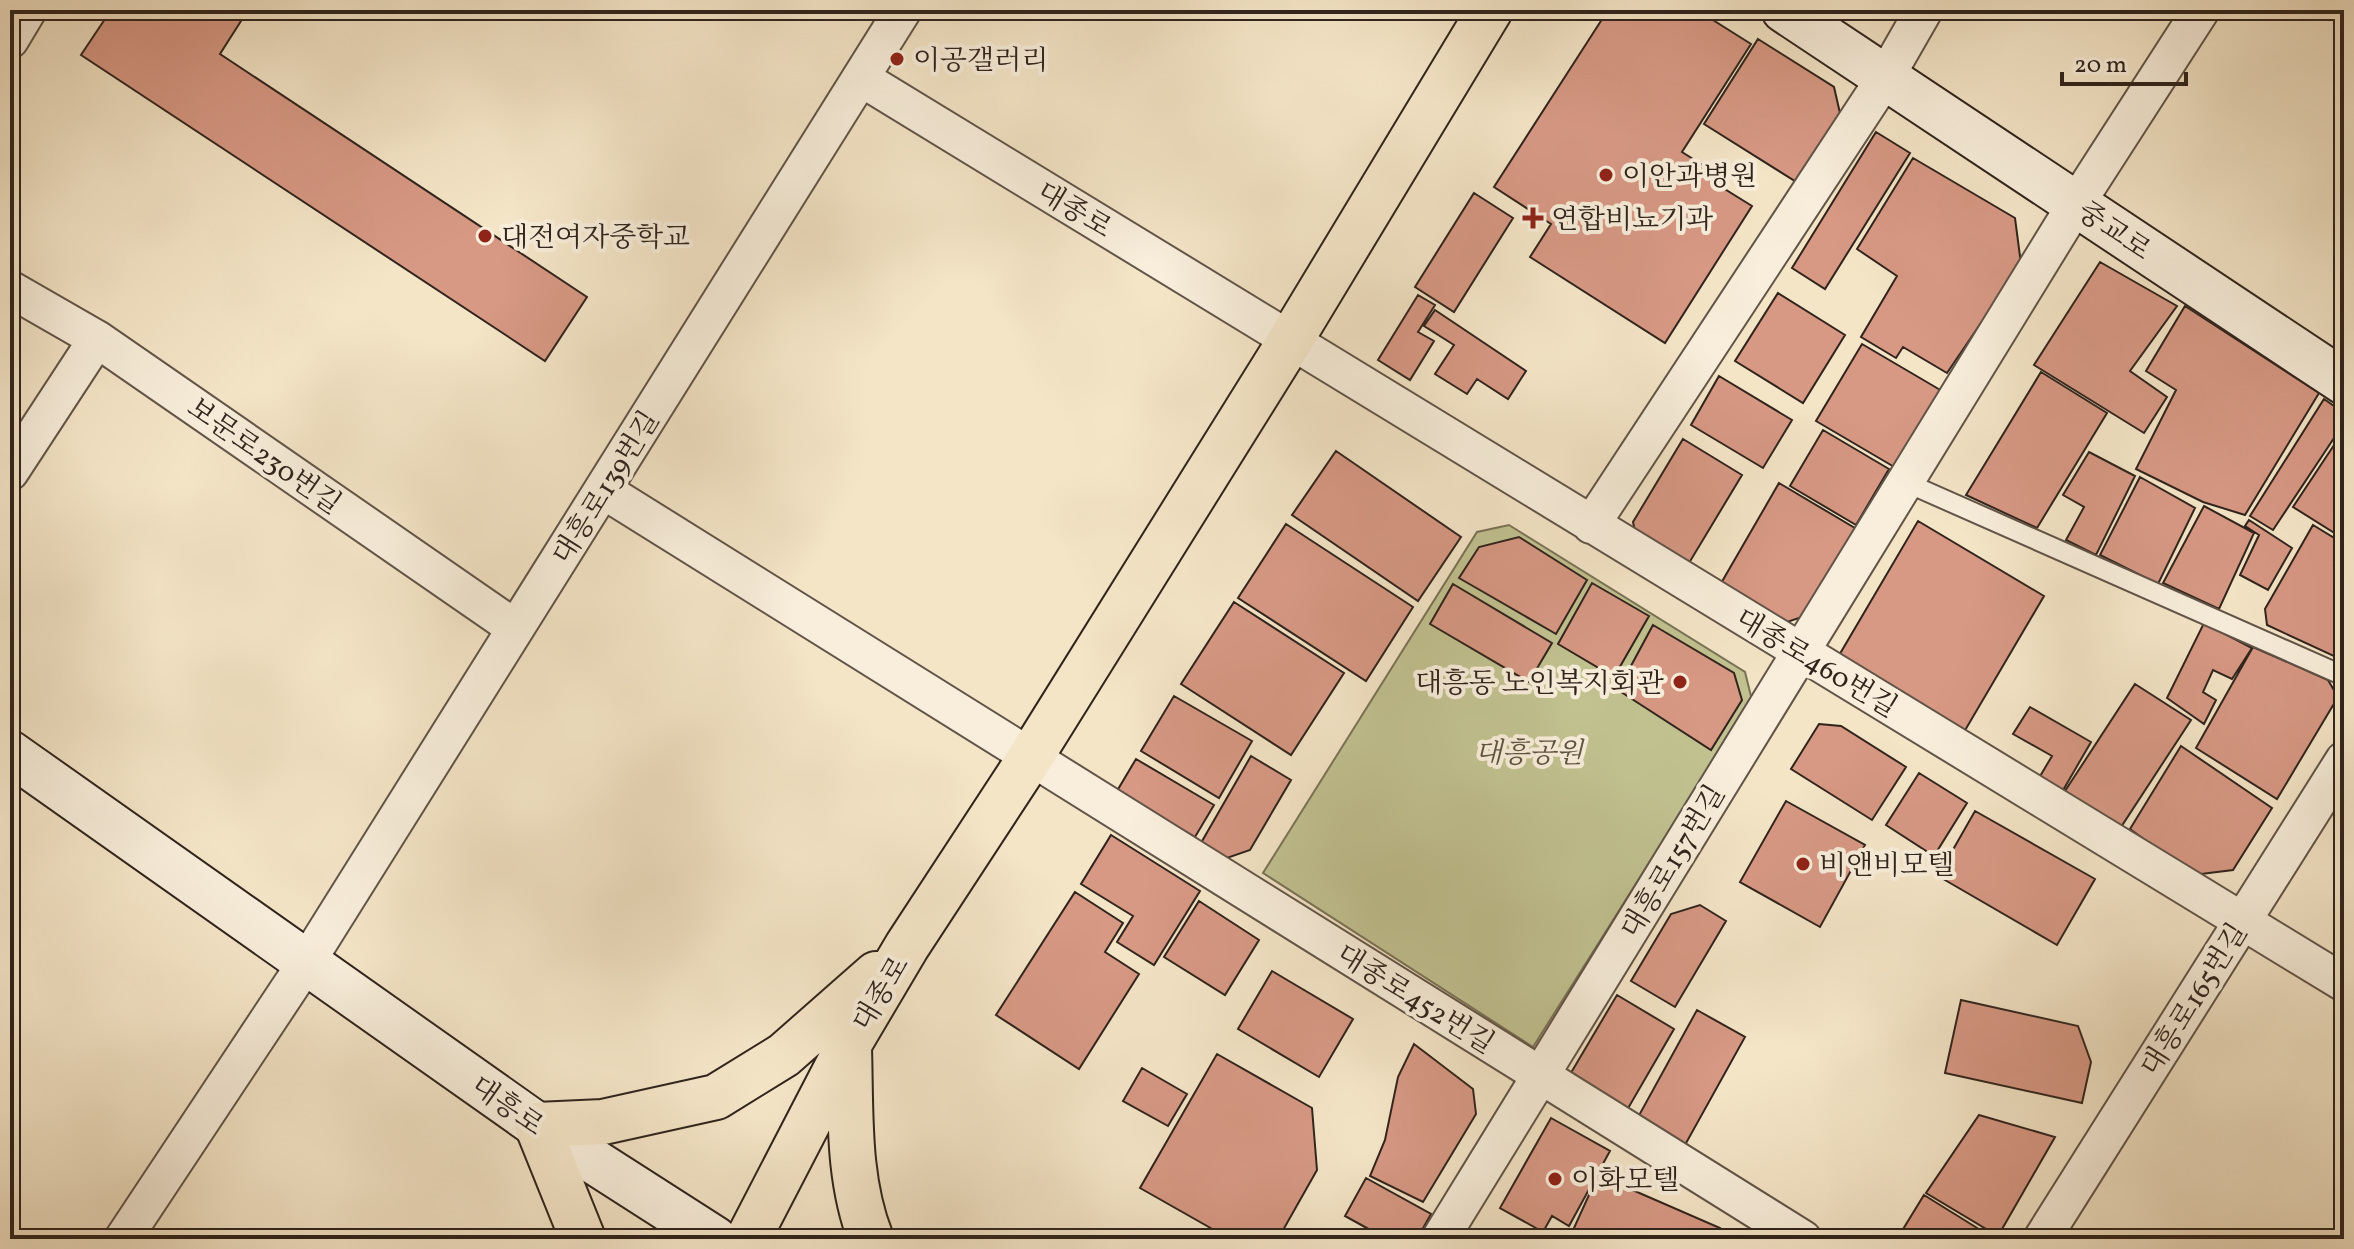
<svg xmlns="http://www.w3.org/2000/svg" width="2354" height="1249" viewBox="0 0 2354 1249" font-family="Vollkorn,'Noto Serif KR',serif">
<rect width="100%" height="100%" fill="#f4e5c7"/>
<filter id="stains"><feTurbulence type="fractalNoise" baseFrequency=".0025" numOctaves="4"/><feColorMatrix values="0 0 0 0 .2 0 0 0 0 .09 0 0 0 0 .02 0 0 0 .5 -.17"/></filter>
<radialGradient id="worn" r=".72"><stop offset=".6" stop-color="#630" stop-opacity="0"/><stop offset="1" stop-color="#630" stop-opacity=".3"/></radialGradient>
<!-- green -->
<path fill="#c2c291" stroke="#797357" stroke-width="2" d="M1509,525L1745,672L1752,700L1533,1047L1263,873L1477,532Z"/>
<!-- building -->
<path fill="#d79884" stroke="#30241d" stroke-width="2" d="M111,10H248L220,54L587,297L545,361L81,55Z
M1608,10H1697L1751,44L1682,152L1712,171L1707,178L1752,206L1665,343L1530,257L1551,224L1494,187Z
M1758,39L1834,87L1845,135L1809,190L1704,124Z
M1876,132L1910,153L1825,289L1792,268Z
M1913,158L2015,218L2021,264L1947,373L1903,347L1896,358L1861,337L1897,276L1857,249Z
M1474,193L1513,218L1454,312L1415,287Z
M2100,262L2177,306L2130,371L2167,397L2144,433L2034,365Z
M1778,293L1845,335L1803,403L1735,361Z
M1418,295L1435,305L1418,332L1434,341L1410,380L1378,360Z
M2185,306L2319,393L2245,515L2203,502L2136,469L2176,390L2146,371Z
M1435,310L1526,371L1508,399L1477,379L1467,394L1435,374L1454,345L1424,326Z
M1862,344L1942,391L1896,468L1816,421Z
M2041,372L2107,413L2037,528L1966,495Z
M1719,376L1792,420L1763,468L1691,425Z
M2324,399L2344,413V423L2273,530L2250,516Z
M1823,430L1889,469L1856,525L1790,486Z
M2344,430V539L2293,507Z
M1683,439L1742,475L1683,573L1638,546L1633,522Z
M1336,451L1461,537L1418,601L1292,515Z
M2089,452L2135,476L2096,555L2066,540L2084,507L2063,495Z
M2140,477L2195,508L2158,584L2100,555Z
M1779,483L1860,531L1811,614L1775,626L1716,592Z
M2204,506L2254,533L2219,609L2163,583Z
M2249,520L2292,548L2268,590L2240,575L2259,535L2245,526Z
M1918,521L2044,596L1957,744L1831,669Z
M1286,524L1413,607L1366,681L1238,598Z
M2313,525L2344,544L2334,565L2344,570V655L2338,658L2267,625L2265,609Z
M1519,537L1587,580L1556,634L1459,578L1479,547Z
M1592,583L1649,616L1614,677L1558,644Z
M1453,584L1552,643L1529,682L1430,624Z
M1234,602L1344,673L1291,755L1181,684Z
M2204,623L2252,648L2232,679L2213,670L2203,692L2216,700L2204,724L2167,698Z
M1653,625L1734,673L1742,700L1711,750L1618,690Z
M2253,647L2328,680L2338,697L2277,799L2196,748Z
M2135,684L2191,720L2121,827L2065,791Z
M1174,696L1252,741L1219,798L1141,751Z
M2030,707L2091,742L2062,792L2039,778L2052,756L2013,734Z
M1819,724L1841,726L1906,767L1872,820L1791,769Z
M2181,746L2272,808L2233,870L2193,875L2130,829Z
M1251,756L1291,780L1250,850L1227,858L1201,843Z
M1136,759L1214,805L1195,837L1117,791Z
M1919,773L1967,803L1934,856L1886,825Z
M1786,801L1865,845L1820,927L1740,882Z
M1975,811L2095,879L2057,945L1938,876Z
M1111,835L1200,891L1154,965L1117,942L1133,916L1081,884Z
M1075,892L1123,923L1105,952L1139,974L1079,1069L996,1015Z
M1199,901L1259,940L1225,995L1164,957Z
M1700,905L1726,921L1675,1007L1631,981L1671,914Z
M1272,971L1353,1019L1319,1077L1238,1029Z
M1617,995L1674,1029L1623,1117L1565,1083Z
M1961,1000L2078,1026L2091,1062L2082,1103L1945,1073Z
M1697,1010L1745,1037L1685,1145L1637,1119Z
M1414,1044L1473,1089L1476,1114L1423,1202L1370,1176L1385,1140L1398,1077Z
M1217,1054L1312,1108L1317,1170L1278,1239H1230L1140,1188Z
M1142,1068L1187,1094L1168,1126L1123,1101Z
M1979,1115L2055,1137L1998,1236L1926,1193Z
M1551,1118L1610,1151L1569,1226L1552,1216L1543,1232L1500,1208Z
M1598,1175L1720,1228L1715,1239H1569Z
M1366,1178L1431,1214L1417,1239H1370L1374,1232L1345,1216Z
M1924,1195L1990,1236L1988,1239H1897Z
M1323,1229L1340,1239H1317Z"/>
<g fill="none" stroke-linecap="round" stroke-linejoin="round">
<!-- lane casing -->
<g stroke="#615448" stroke-width="22">
<path id="lane" d="M1905,482L2344,676"/>
</g>
<!-- street casing -->
<g stroke="#615448" stroke-width="40">
<path id="street" d="M10,40L28,10
M861,78L2344,983
M10,289L97,339L515,628
M10,472L97,339
M603,490L1803,1239
M1591,525L1885,78L1924,10
M123,1239L306,963L903,10
M1440,1239L2076,204L2201,10
M2042,1239L2344,760"/>
</g>
<!-- secondary casing -->
<g stroke="#30241d" stroke-width="48">
<path id="secondary" d="M1784,10L2344,382
M10,753L537,1125L715,1239"/>
</g>
<!-- primary casing -->
<g stroke="#30241d" stroke-width="48">
<path id="primary" d="M849,1048C851,1112 847,1179 871,1239
M583,1239L537,1125L603,1122L716,1097L784,1055L876,974
M748,1239L849,1044L907,946L1030,758L1290,341L1490,10"/>
</g>
<!-- lane -->
<use href="#lane" stroke="#f8eedb" stroke-width="18"/>
<!-- street -->
<use href="#street" stroke="#f8eedb" stroke-width="36"/>
<!-- secondary -->
<use href="#secondary" stroke="#f8eedb" stroke-width="44"/>
<!-- primary -->
<use href="#primary" stroke="#f4e5c7" stroke-width="44"/>
</g>
<!-- markers -->
<g fill="#8f2418" stroke="#f8eedb" stroke-width="3">
<circle cx="897" cy="59" r="8"/>
<circle cx="1606" cy="175" r="8"/>
<path d="M1529 206h8v8h8v8h-8v8h-8v-8h-8v-8h8z"/>
<circle cx="485" cy="236" r="8"/>
<circle cx="1680" cy="682" r="8"/>
<circle cx="1803" cy="864" r="8"/>
<circle cx="1555" cy="1179" r="8"/>
</g>
<g text-anchor="middle" stroke-width="8" stroke-linejoin="round" paint-order="stroke">
<!-- poi labels -->
<g font-size="28" fill="#30241d" stroke="#f8eedb" text-anchor="start">
<text x="913" y="69">이공갤러리</text>
<text x="1622" y="185">이안과병원</text>
<text x="1551" y="228">연합비뇨기과</text>
<text x="501" y="246">대전여자중학교</text>
<text x="1664" y="692" text-anchor="end">대흥동 노인복지회관</text>
<text x="1819" y="874">비앤비모텔</text>
<text x="1571" y="1189">이화모텔</text>
</g>
<!-- street labels -->
<g font-size="28" fill="#30241d" stroke="#f8eedb">
<text transform="translate(1075 209) rotate(31)" y="10">대종로</text>
<text transform="translate(2115 230) rotate(34)" y="10">중교로</text>
<text transform="translate(265 455) rotate(35)" y="10">보문로230번길</text>
<text transform="translate(605 487) rotate(-58)" y="10">대흥로139번길</text>
<text transform="translate(1817 662) rotate(31)" y="10">대종로460번길</text>
<text transform="translate(1672 861) rotate(-59)" y="10">대흥로157번길</text>
<text transform="translate(880 993) rotate(-59)" y="10">대종로</text>
<text transform="translate(1416 998) rotate(32)" y="10">대종로452번길</text>
<text transform="translate(2193 999) rotate(-58)" y="10">대흥로165번길</text>
<text transform="translate(508 1105) rotate(35)" y="10">대흥로</text>
</g>
<!-- park labels -->
<g font-size="28" font-style="italic" fill="#5c5340" stroke="#f8eedb">
<text x="1529" y="762">대흥공원</text>
</g>
</g>
<!-- margin -->
<rect width="2354" height="1249" fill="none" stroke="#f4e5c7" stroke-width="40"/>
<rect x="12" y="12" width="2330" height="1225" fill="none" stroke="#30241d" stroke-width="4"/>
<rect x="20" y="20" width="2314" height="1209" fill="none" stroke="#30241d" stroke-width="2"/>
<!-- scale -->
<path d="M2062 72v12h124v-12" fill="none" stroke="#30241d" stroke-width="4"/>
<text x="2074" y="72" font-size="24" fill="#30241d" stroke="#f8eedb" stroke-width="6" paint-order="stroke">20 m</text>
<rect width="100%" height="100%" filter="url(#stains)"/>
<rect width="100%" height="100%" fill="url(#worn)"/>
</svg>
